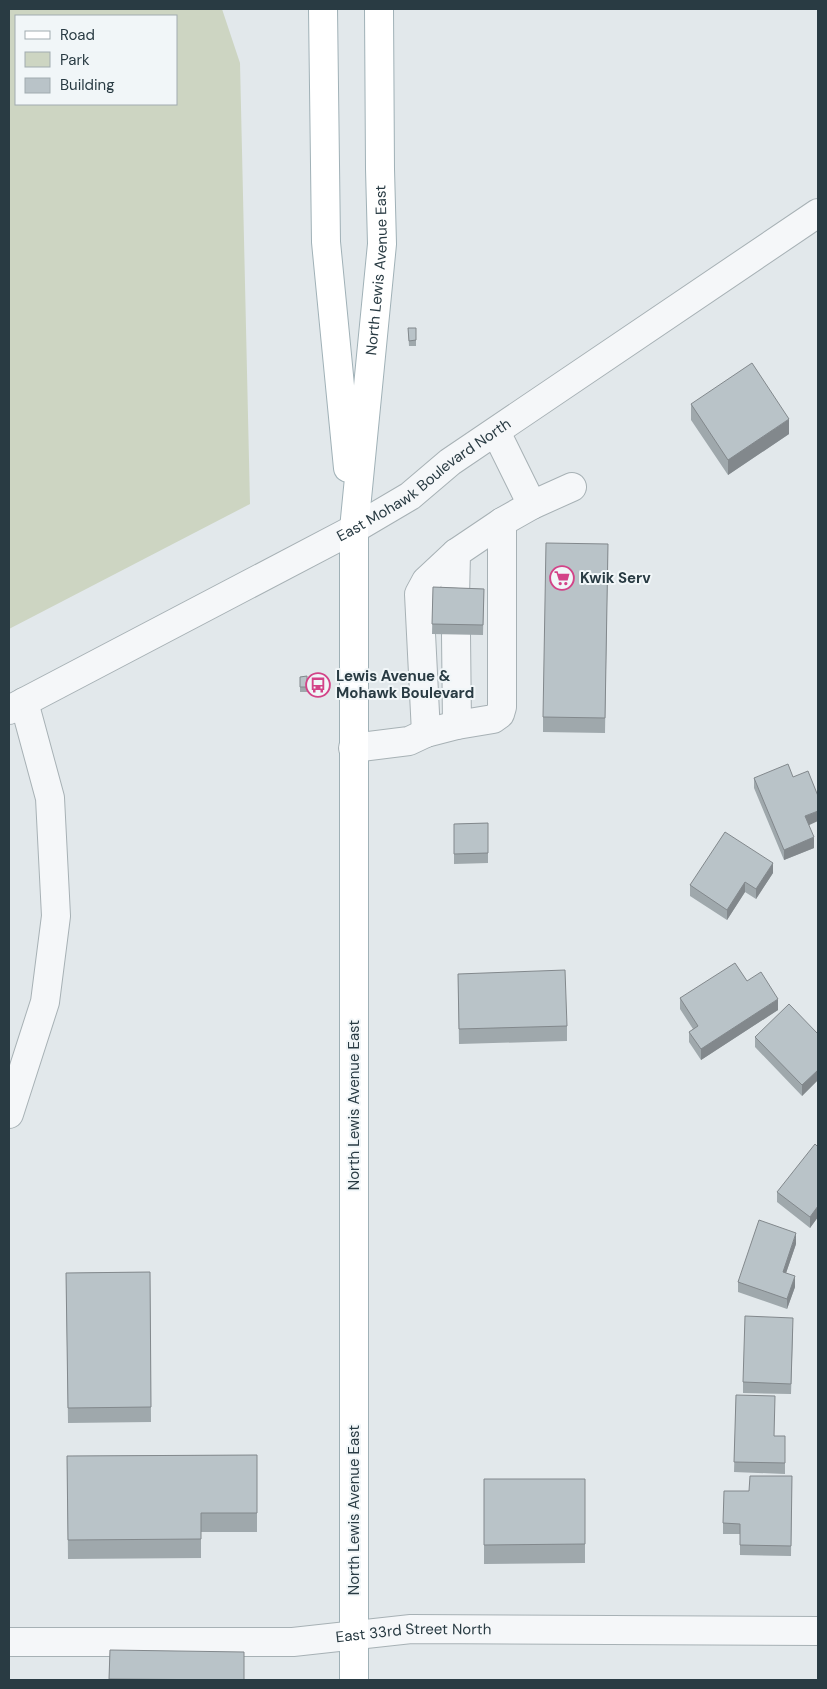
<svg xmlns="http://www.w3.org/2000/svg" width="827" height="1689" viewBox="0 0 827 1689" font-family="'DM Sans',sans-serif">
<rect width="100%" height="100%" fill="#e2e8eb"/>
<!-- green -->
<path fill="#cdd5c2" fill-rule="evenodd" d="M9,9H222L240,63L250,504L9,629ZM16,16H176V104H16Z"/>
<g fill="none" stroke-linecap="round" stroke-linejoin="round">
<!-- minor casing -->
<g stroke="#a7b1b5" stroke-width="30">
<g id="minor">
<path d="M496,432L532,505L572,487"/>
<path d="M455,598L456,553L502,522L532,505"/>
<path id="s1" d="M9,710L354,529L410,496L450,462L818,213"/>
<path d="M457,725L493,719L500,714L502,707V522"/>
<path d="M426,733L419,594L426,581L456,553"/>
<path d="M353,748L409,741L426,733L457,725L456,635"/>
<path d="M9,1114L45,1002L56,916L50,798L24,702"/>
<path id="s2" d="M9,1642H293L411,1629L818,1631"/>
</g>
</g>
<!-- major casing -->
<g stroke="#a0b1b7" stroke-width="30">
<g id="major">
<path d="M323,9L326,242L348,468"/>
<path id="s3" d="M354,1680V529L382,244L380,169L379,9"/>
</g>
</g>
<!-- minor -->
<use href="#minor" stroke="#f5f7f9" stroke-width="28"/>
<!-- major -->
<use href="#major" stroke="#fff" stroke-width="28"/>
</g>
<!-- wall -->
<path fill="#9fa8ac" d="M408,328H416V346H409Z
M691,404L789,434L728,475L691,420Z
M608,544L605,733L543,732V717Z
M433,587L484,589L483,635L432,634Z
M307,676V692H300V677Z
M793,777L809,825L814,848L784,860L754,788V778Z
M488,823V863L454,864V824Z
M773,873L756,899L745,892L727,920L690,896V885Z
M458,974L567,1026V1041L459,1044Z
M747,981L778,1010L701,1060L689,1042V1032L693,1029L680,1009V998Z
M818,1034V1080L802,1096L755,1047V1037Z
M818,1147V1217L810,1228L777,1202V1192Z
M796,1244L786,1273L795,1287L787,1309L738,1292V1282Z
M150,1272L151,1422L68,1423L66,1273Z
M793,1328L791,1394L743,1393V1382Z
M736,1395L774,1436H785V1474L734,1472Z
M257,1455V1532H201V1558L68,1559L67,1456Z
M792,1476L791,1556L740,1555V1534H723V1523L749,1491Z
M484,1479H585V1563L484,1564Z
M110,1650L244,1680H109Z"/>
<!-- shaded-wall -->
<path fill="#82888c" d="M789,419V434L728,475V460Z
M818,811V821L805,827V816Z
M814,837V848L784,860V850Z
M773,863V873L756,899V889Z
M745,882V892L727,920V910Z
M778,999V1010L701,1060V1049Z
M818,1070V1080L802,1096V1085Z
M818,1206V1217L810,1228V1217Z
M796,1233V1244L783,1282V1272Z
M795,1276V1287L787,1309V1299Z"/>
<!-- building -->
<path fill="#b9c3c8" stroke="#82888c" d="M408,328H416V340L409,341Z
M752,363L789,419L728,460L691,404Z
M546,543L608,544L605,718L543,717Z
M433,587L484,589L483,625L432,624Z
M307,676V687H300V677Z
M788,764L793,777L808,771L818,796V811L805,816L814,837L784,850L754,778Z
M488,823V853L454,854V824Z
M725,832L773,863L756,889L745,882L727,910L690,885Z
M735,963L747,981L761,972L778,999L701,1049L689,1032L698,1026L680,998Z
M565,970L567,1026L459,1029L458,974Z
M789,1004L818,1034V1070L802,1085L755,1037Z
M815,1144L818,1147V1206L810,1217L777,1192Z
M759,1220L796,1233L783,1272L795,1276L787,1299L738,1282Z
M150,1272L151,1407L68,1408L66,1273Z
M745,1316L793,1318L791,1384L743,1382Z
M736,1395L775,1396L774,1436H785V1463L734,1462Z
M257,1455V1513H201V1539L68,1540L67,1456Z
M750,1476H792L791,1546L740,1545V1524L723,1523L724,1491H749Z
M484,1479H585V1544L484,1545Z
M110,1650L244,1652V1680L109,1679Z"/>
<!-- icons -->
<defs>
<g id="supermarket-ring" transform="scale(1.25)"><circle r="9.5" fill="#f1f6f8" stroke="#d34388" stroke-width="1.5"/><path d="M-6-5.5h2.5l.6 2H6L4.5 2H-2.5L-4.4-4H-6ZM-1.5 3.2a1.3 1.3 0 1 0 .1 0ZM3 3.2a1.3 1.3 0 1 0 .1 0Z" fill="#d34388"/></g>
<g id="bus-ring" transform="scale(1.25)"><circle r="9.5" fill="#f1f6f8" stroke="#d34388" stroke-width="1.5"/><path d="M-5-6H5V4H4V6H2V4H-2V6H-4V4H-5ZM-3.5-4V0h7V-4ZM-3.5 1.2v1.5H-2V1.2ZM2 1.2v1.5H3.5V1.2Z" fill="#d34388"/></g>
</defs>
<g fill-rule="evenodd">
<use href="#supermarket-ring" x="562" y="578"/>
<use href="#bus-ring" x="318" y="685"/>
</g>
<g text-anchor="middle" stroke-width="4" stroke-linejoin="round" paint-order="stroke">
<!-- street labels -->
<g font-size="15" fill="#293b43" stroke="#f1f6f8">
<text dy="5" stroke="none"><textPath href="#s3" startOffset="1411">North Lewis Avenue East</textPath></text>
<text dy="5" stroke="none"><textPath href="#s1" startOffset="475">East Mohawk Boulevard North</textPath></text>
<text transform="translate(354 1105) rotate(-90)" y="5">North Lewis Avenue East</text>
<text transform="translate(354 1510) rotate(-90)" y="5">North Lewis Avenue East</text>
<text dy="5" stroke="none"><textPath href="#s2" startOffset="405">East 33rd Street North</textPath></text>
</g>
<!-- poi labels -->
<g font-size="15" font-weight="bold" fill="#293b43" stroke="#f1f6f8" text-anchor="start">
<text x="580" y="583">Kwik Serv</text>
<text x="336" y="681">Lewis Avenue &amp;<tspan x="336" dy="17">Mohawk Boulevard</tspan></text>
</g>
</g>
<!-- border -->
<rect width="827" height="1689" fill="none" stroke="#293b43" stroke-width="20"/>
<!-- legend -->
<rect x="15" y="15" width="162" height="90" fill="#f1f6f8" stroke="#a1abb0"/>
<rect x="25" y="31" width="25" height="8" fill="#ffffff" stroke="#a1abb0"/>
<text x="60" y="40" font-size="15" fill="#293b43">Road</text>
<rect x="25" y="52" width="25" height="15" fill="#cdd5c2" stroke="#a1abb0"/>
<text x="60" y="65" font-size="15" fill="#293b43">Park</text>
<rect x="25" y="78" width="25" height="15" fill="#b9c3c8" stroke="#a1abb0"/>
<text x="60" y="90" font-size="15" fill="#293b43">Building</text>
</svg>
